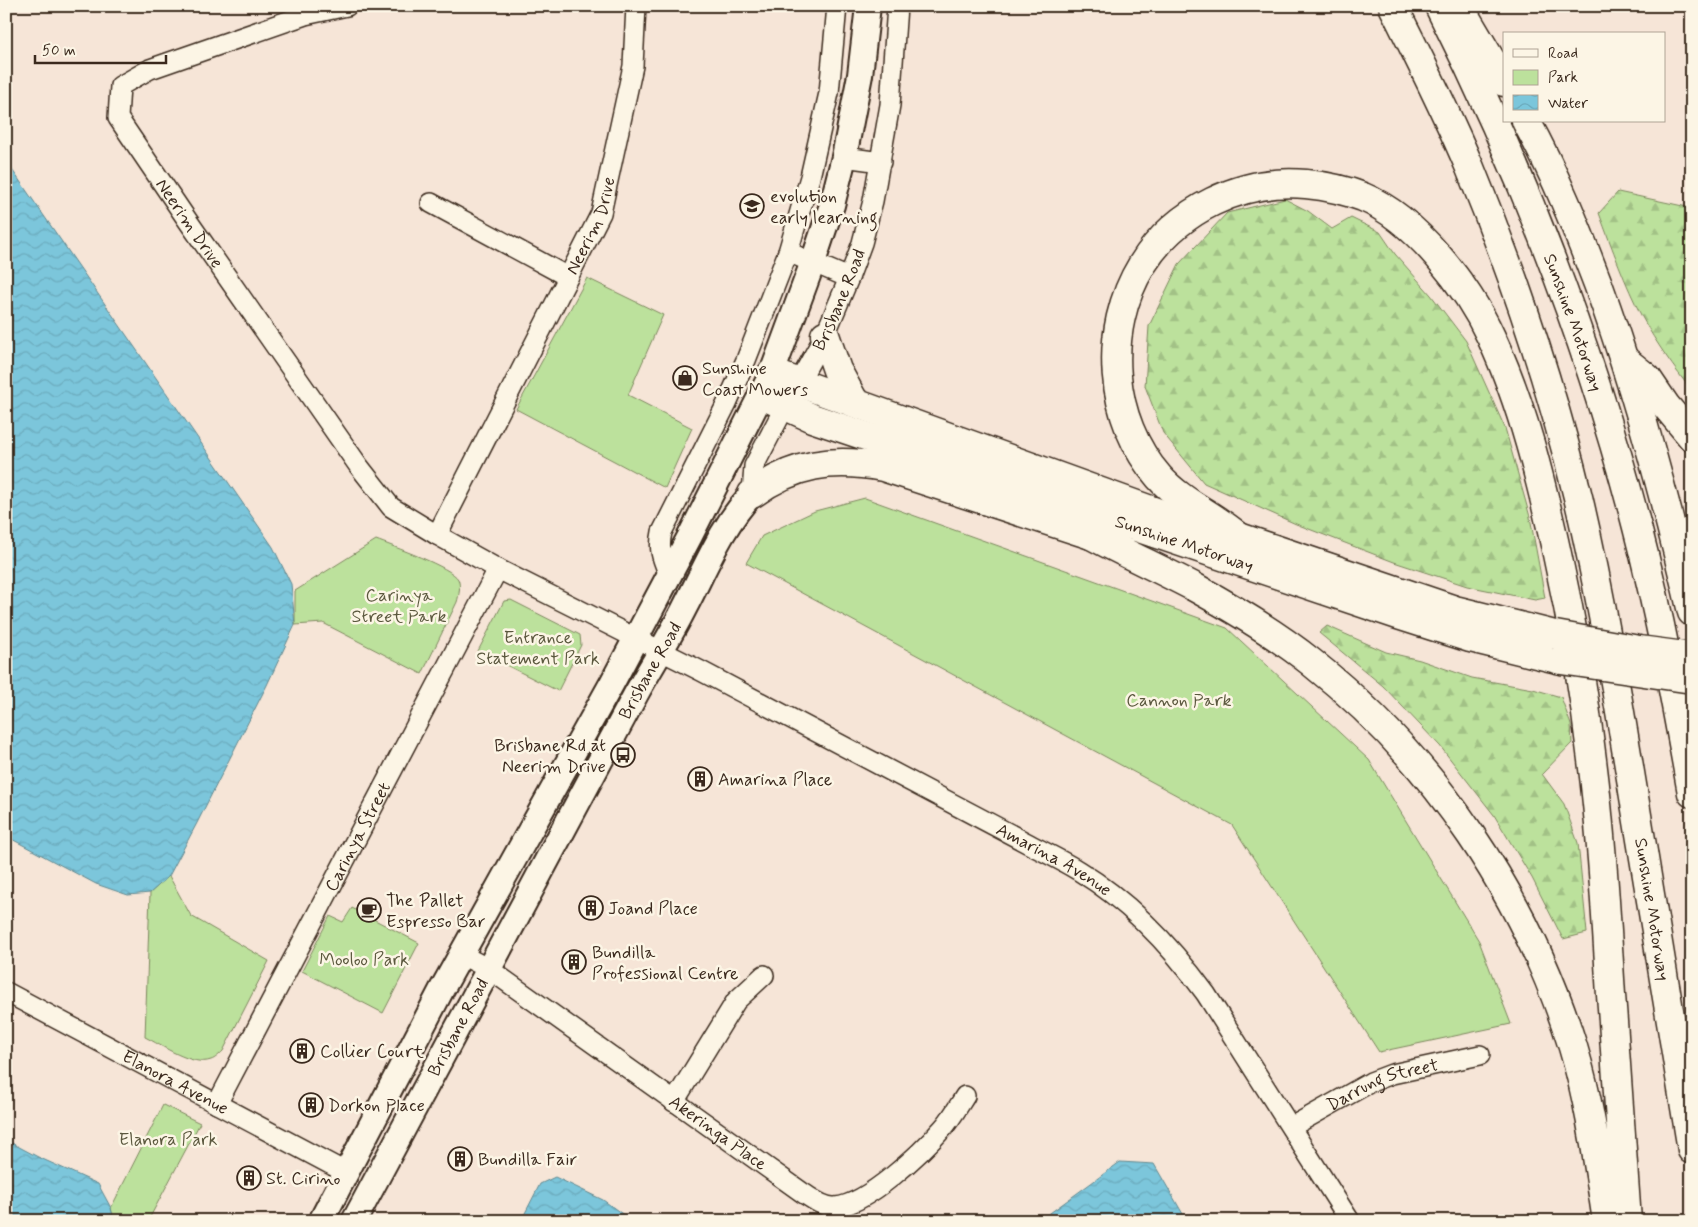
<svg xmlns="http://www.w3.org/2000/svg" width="1698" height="1227" viewBox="0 0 1698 1227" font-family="Mynerve,sans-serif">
<defs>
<pattern id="forest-firs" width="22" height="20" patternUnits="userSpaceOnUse" patternTransform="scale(1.25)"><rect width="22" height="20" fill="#bce19c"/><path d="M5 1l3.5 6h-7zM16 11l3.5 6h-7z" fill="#a2c186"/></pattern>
<pattern id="water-waves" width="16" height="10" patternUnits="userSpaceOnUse" patternTransform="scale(1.25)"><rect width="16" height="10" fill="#7bc6db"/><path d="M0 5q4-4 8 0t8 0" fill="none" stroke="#6baabc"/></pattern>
</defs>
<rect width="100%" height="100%" fill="#f6e5d7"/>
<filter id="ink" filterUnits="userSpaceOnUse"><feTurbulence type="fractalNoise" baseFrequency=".02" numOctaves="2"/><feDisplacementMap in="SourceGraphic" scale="10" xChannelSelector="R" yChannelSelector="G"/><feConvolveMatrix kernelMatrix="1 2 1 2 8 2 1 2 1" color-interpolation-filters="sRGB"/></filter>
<g filter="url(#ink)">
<!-- forest -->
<path fill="url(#forest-firs)" stroke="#7c865d" d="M1618,192L1692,208V391C1674,368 1656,343 1642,317C1625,284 1612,248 1599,213Z
M1285,199L1308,211L1332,229L1351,218L1380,232L1395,254L1431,295L1466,341L1505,428L1530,517L1545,598L1535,600L1467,586L1394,562L1296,524L1204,483L1163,433L1145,386L1149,326L1179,264L1227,213Z
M1327,626L1386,652L1420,660L1472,678L1533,689L1561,697L1571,725L1572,743L1542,774L1564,804L1578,843L1587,933L1563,939L1532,878L1494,815L1440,746L1383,686L1319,633Z"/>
<!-- park -->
<path fill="#bce19c" stroke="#7c865d" d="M587,278L663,315L628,395L692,428L665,488L516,409Z
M865,498L1227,628L1369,760L1479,941L1511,1024L1379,1052L1232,825L746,563L762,536L815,511Z
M376,540C392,546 451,567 458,579C461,586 459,595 457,602L422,674L323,623L295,625V591Z
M511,600L580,635L581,645L558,691L478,651L504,601Z
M169,876L191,916L269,961L223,1051C220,1054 215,1059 211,1060C193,1067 161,1045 145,1037L150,893Z
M352,908L419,943L383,1013L302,971L330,916L343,922Z
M163,1105L200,1123L148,1221H114L111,1208Z"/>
<!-- water -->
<path fill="url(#water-waves)" stroke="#61888f" d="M6,161L273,547L291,584L295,625L267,685L197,823L169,876L150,893L128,895L96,884L6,836Z
M6,1140L38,1157L98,1184L111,1208L114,1221H6Z
M1120,1162L1154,1164L1187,1221H1039Z
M555,1177L603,1200L632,1221H521L540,1184Z"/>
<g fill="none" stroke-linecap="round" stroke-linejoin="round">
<!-- minor casing -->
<g stroke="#3b2a1e" stroke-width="22">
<g id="minor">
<path id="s1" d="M347,6L305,15L150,69L120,86L118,118L188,221L358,465L391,507L437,535L498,569L701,671L1029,844C1046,853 1063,861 1079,871C1130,902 1171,946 1206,994L1350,1221"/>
<path d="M844,157L881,162"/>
<path d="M431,203L568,277"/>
<path d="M788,252L849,278"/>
<path id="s2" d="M752,494L754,466L780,416L825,335L849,278L862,243L873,201L890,105L897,6"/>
<path id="s3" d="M437,535L601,213L633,66L636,6"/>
<path d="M669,575C662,558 658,550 662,532L727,403L746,360L788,252L810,177L829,93L837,6"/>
<path id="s4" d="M462,955L489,969L803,1193C813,1199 824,1208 835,1207C867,1205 922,1152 943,1128C951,1119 958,1107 965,1096"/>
<path id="s5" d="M6,992L347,1173"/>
<path d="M674,1102L736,1001L764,975"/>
<path id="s6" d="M217,1104L498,569"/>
<path id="s7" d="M1291,1127L1371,1082L1392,1074L1480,1055"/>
</g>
</g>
<!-- major casing -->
<g stroke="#3b2a1e" stroke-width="28">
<g id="major">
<path d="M321,1221L442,989L612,683L690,536L772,373L813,262L832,205L844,157L860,75L868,6"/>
<path id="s8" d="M354,1221L636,694C652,665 670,637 685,607C705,569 722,525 752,494"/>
</g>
</g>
<!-- highway casing -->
<g stroke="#3b2a1e" stroke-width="31">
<g id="highway">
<path id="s9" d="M1393,6C1420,60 1447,113 1470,168C1514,275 1551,385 1578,497C1601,594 1617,693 1633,791C1653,911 1672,1030 1692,1150"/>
<path id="s10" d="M1439,6C1522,170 1591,349 1637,527C1660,615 1676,704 1692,793"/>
<path d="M1459,6L1504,82"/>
<path d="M1526,121C1555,173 1577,229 1598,284C1637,391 1666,501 1692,612"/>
<path d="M825,335L837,370L855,403"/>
<path d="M1626,361L1647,378L1666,406L1692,437"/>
<path d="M772,373L1203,529L1239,537L1455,610L1555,635"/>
<path id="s11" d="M762,395L812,418L1398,615L1470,638L1561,660"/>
<path d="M752,494C794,463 833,458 883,467L1091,535L1109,538"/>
<path d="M1091,535C1126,554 1162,570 1196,588C1236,610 1276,634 1311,662C1434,759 1527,898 1573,1047C1590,1103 1598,1163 1607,1221"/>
<path d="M1239,537C1214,515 1182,503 1159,477C1109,420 1102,330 1142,265C1176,210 1242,178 1306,184C1326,186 1345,190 1363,197C1416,219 1468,287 1491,337C1523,405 1541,481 1557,554C1572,622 1584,691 1592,760C1602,838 1606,917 1611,995C1617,1070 1622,1145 1627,1221"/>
</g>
</g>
<!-- minor -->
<use href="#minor" stroke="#fcf5e5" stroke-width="19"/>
<!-- major -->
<use href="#major" stroke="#fcf5e5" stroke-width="24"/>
<!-- highway -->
<use href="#highway" stroke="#fcf5e5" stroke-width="28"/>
<!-- highway-bridge casing -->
<g stroke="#3b2a1e" stroke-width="31" stroke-linecap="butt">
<path id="highway-bridge" d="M1555,635L1639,650L1692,657
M1561,660L1692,679"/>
</g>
<!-- highway-bridge -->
<use href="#highway-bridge" stroke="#fcf5e5" stroke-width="28"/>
</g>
</g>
<!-- icons -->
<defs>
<g id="school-ring" transform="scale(1.25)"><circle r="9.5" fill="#fcf5e5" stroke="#3b2a1e" stroke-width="1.5"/><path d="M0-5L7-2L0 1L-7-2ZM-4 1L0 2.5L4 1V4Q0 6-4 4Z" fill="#3b2a1e"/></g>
<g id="shop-ring" transform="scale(1.25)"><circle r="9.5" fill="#fcf5e5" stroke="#3b2a1e" stroke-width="1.5"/><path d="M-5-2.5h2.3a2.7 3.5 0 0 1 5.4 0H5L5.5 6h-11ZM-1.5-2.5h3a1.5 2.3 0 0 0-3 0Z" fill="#3b2a1e"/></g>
<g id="bus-ring" transform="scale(1.25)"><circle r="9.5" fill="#fcf5e5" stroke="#3b2a1e" stroke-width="1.5"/><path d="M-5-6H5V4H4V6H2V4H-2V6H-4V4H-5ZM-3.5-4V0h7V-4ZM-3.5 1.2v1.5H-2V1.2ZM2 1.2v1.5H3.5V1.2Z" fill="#3b2a1e"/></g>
<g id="building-ring" transform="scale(1.25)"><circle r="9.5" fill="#fcf5e5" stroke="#3b2a1e" stroke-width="1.5"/><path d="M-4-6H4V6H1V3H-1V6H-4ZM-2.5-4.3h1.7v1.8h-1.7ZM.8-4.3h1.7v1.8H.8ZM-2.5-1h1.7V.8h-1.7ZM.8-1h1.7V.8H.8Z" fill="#3b2a1e"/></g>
<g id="cafe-ring" transform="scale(1.25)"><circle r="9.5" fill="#fcf5e5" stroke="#3b2a1e" stroke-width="1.5"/><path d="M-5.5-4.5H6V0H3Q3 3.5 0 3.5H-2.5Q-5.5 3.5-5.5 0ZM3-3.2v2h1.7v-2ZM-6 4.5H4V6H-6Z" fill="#3b2a1e"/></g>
</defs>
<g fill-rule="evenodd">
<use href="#school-ring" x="752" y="206"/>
<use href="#shop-ring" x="685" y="378"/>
<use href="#bus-ring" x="623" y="755"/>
<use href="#building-ring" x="700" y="779"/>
<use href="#building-ring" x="591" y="908"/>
<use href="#cafe-ring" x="369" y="910"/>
<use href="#building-ring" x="574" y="962"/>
<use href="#building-ring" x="302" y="1051"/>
<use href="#building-ring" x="311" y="1105"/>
<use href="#building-ring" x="460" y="1159"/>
<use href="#building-ring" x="249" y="1178"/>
</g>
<g text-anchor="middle" stroke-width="5" stroke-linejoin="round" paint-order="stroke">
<!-- poi labels -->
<g font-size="18" fill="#3b2a1e" stroke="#fcf5e5" text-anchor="start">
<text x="770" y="202">evolution<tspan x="770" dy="21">early learning</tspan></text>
<text x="702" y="374">Sunshine<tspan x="702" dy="21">Coast Mowers</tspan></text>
<text x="606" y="751" text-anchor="end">Brisbane Rd at<tspan x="606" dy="21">Neerim Drive</tspan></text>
<text x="718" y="785">Amarina Place</text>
<text x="386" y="906">The Pallet<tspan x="386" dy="21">Espresso Bar</tspan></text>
<text x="608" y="914">Joand Place</text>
<text x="592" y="958">Bundilla<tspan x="592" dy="21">Professional Centre</tspan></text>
<text x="320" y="1057">Collier Court</text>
<text x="328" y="1111">Dorkon Place</text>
<text x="478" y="1165">Bundilla Fair</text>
<text x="266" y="1184">St. Cirino</text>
</g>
<!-- street labels -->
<g font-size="18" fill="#3b2a1e" stroke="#fcf5e5">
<text dy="6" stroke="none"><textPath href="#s1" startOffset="401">Neerim Drive</textPath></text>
<text dy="6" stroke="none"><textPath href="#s3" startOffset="346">Neerim Drive</textPath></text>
<text dy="6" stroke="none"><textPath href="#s2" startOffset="215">Brisbane Road</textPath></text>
<text dy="6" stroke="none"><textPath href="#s10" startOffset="344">Sunshine Motorway</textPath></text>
<text dy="6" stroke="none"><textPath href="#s11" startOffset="448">Sunshine Motorway</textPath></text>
<text dy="6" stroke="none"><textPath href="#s8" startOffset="625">Brisbane Road</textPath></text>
<text dy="6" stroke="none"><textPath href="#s6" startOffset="302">Carinya Street</textPath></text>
<text dy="6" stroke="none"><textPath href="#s1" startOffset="1500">Amarina Avenue</textPath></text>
<text dy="6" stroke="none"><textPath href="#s9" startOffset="945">Sunshine Motorway</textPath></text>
<text dy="6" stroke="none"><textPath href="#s8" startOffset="220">Brisbane Road</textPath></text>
<text dy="6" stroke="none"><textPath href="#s5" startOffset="192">Elanora Avenue</textPath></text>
<text dy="6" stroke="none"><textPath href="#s7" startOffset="102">Darrung Street</textPath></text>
<text dy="6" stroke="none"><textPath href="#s4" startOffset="312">Akeringa Place</textPath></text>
</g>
<!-- park labels -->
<g font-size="18" fill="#5b583e" stroke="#fcf5e5">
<text x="399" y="601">Carinya<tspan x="399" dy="21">Street Park</tspan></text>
<text x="538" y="643">Entrance<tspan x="538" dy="21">Statement Park</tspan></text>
<text x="1179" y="706">Cannon Park</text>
<text x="364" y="965">Mooloo Park</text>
<text x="168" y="1145">Elanora Park</text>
</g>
</g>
<!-- margin -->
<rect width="1698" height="1227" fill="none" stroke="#fcf5e5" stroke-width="25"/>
<rect x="12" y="12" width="1673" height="1202" fill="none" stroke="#3b2a1e" stroke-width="2" filter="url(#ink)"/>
<!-- legend -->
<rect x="1503" y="32" width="162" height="90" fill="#fcf5e5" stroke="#afa495"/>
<rect x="1513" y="49" width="25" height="8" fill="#fcf5e5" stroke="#afa495"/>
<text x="1548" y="58" font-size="15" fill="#3b2a1e">Road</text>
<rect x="1513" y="70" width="25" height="15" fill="#bce19c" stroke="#afa495"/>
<text x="1548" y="82" font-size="15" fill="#3b2a1e">Park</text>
<rect x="1513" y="95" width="25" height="15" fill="url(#water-waves)" stroke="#afa495"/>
<text x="1548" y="108" font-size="15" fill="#3b2a1e">Water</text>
<!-- scale -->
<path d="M35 55v8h131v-8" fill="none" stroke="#3b2a1e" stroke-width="2.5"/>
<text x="42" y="55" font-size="15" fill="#3b2a1e" stroke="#fcf5e5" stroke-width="4" paint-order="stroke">50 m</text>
</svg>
